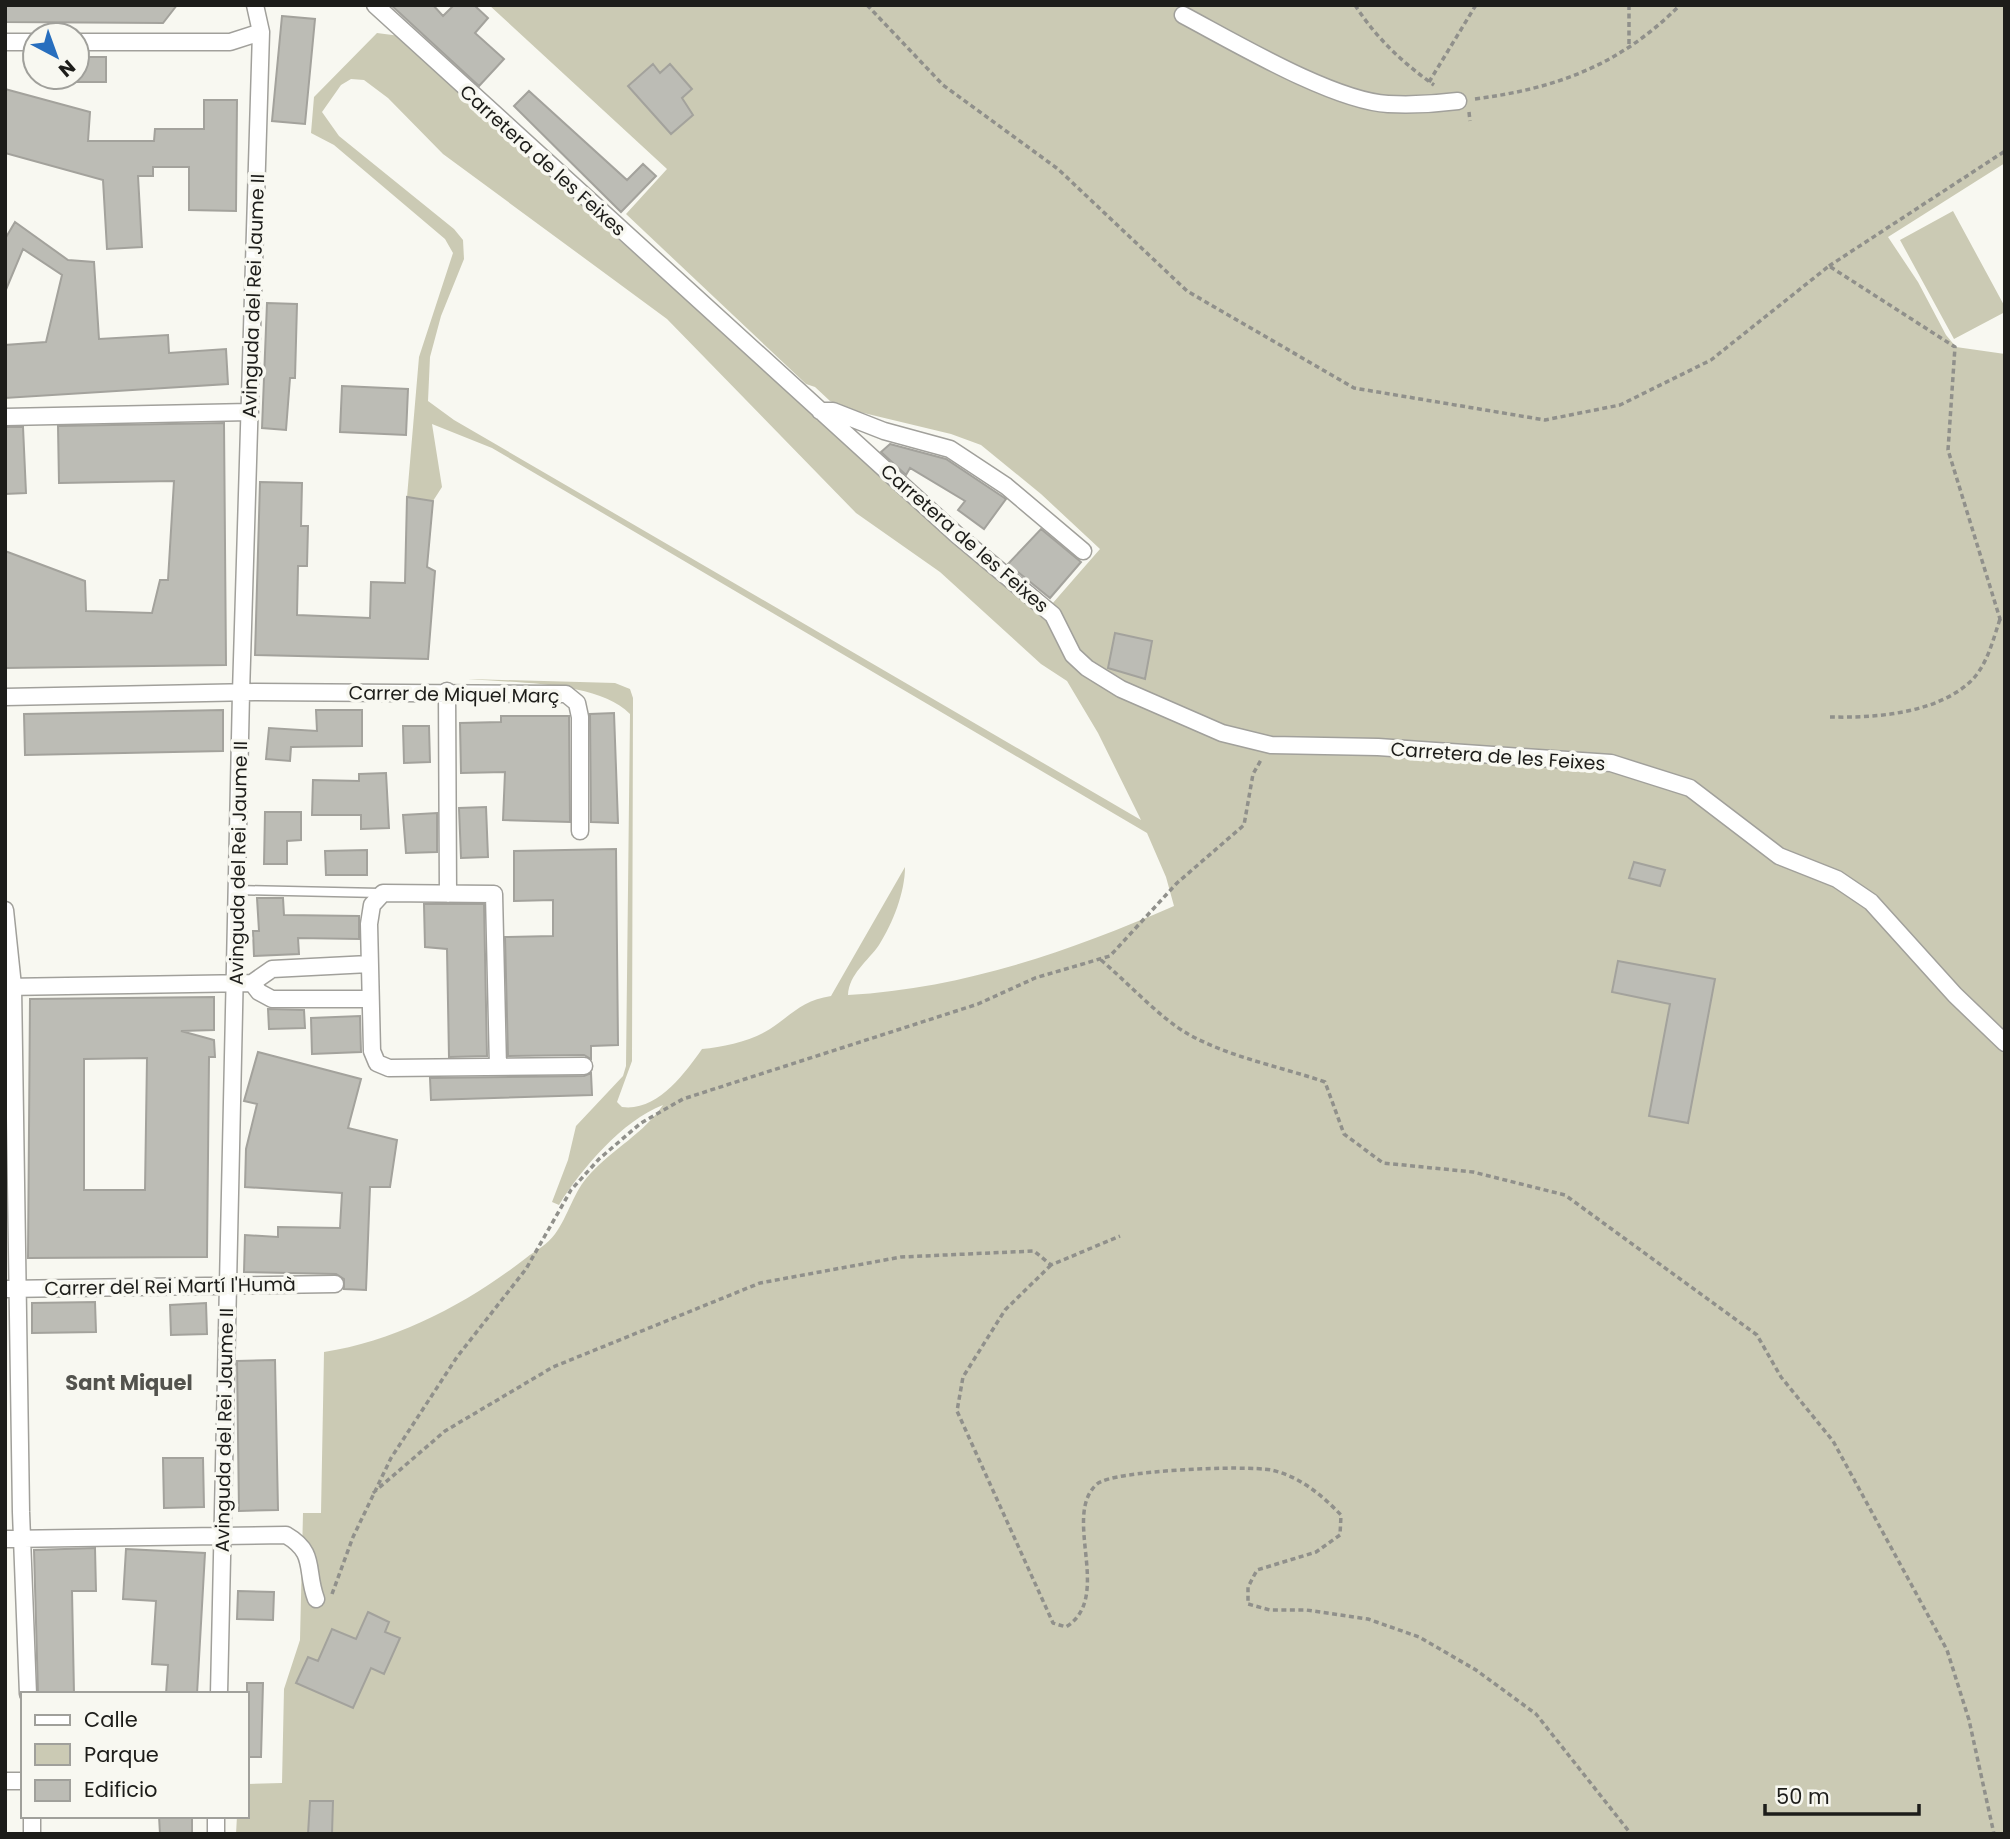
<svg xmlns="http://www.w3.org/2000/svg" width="2010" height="1839" viewBox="0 0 2010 1839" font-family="Poppins,sans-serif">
<rect width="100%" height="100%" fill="#f8f8f1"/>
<!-- green -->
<path fill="#cbcab4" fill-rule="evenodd" d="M489,5H2005V163L1888,237L1918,282L1946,335L1956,347L2005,354V1834H236L237,1816H247V1784L282,1783L284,1689L300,1640L303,1513H321L324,1352C397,1341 468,1303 526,1258C535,1251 548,1244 555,1234C569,1215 573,1192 590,1174C613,1149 644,1133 663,1105C623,1120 581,1169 559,1205L552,1202L568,1160L576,1126L623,1076L626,1066L630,714C598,681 513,683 468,679L615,683L630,689L633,698L632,1061L617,1102L622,1107C657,1112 685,1073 702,1049C724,1047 751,1041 770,1029C791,1015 803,1000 831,996L905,867C905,892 893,923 879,945C868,961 849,974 848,995C964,988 1068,952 1174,906L1166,877L1147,833L492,448L432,424L442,487L433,501L407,497L419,357L453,253L445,239L334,145L311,133L314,97L377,33L400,36L618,239L1045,612L1100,549L1041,494L981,445L951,434L847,409L830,401L815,387L806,384L626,214L667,169ZM351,79L364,80L388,98L443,154L667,319L856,513L940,572L1041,664L1067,681L1098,733L1141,820L454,420L428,401L430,357L441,316L464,259L463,240L454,229L339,136L322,112L341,85Z
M1953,211L2005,307V312L1954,339L1900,240Z"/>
<!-- building -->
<path fill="#bcbcb5" stroke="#a3a29c" stroke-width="2" fill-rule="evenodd" d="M5,5H177L163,23L5,22Z
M391,5H433L443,16L454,5H474L488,18L475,33L504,59L479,86Z
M282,16L315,19L305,124L272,121Z
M77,57H106V82H77Z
M653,64L660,73L670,64L692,89L682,98L693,115L671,134L628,86Z
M5,89L90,112L88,141H154L155,129H204V100H237L236,211L189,210V167H153V176H138L142,247L107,249L103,180L5,153Z
M529,91L627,180L643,164L656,176L621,212L514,106Z
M15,222L68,260L94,262L99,339L168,335L169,353L226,349L228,384L5,398V345L46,342L62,275L23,249L5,292V239Z
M267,303L297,304L295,378H290L286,430L262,428Z
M342,386L408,389L406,435L340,432Z
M224,423L226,665L5,668V551L85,581L86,611L152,613L160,580H168L174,481L59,483L58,426Z
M5,427H23L26,493L5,494Z
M890,444L946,459L1006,499L984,529L958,510L965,501L910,468L906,475L881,452Z
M260,482L302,483L301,526H308L307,566H298L297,615L370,618L371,582L405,583L407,497L433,501L427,567L435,571L428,659L255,655Z
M1041,529L1081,562L1050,598L1008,564Z
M1115,633L1152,641L1145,679L1108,668Z
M223,710V751L25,755L24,714Z
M316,710H362V746L291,747L290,761L266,759L269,728L317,731Z
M614,713L618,823L591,822L590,714Z
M501,716H569L570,822L503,820L505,772L461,773L460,723L501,722Z
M403,726H429L430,762L404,763Z
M386,773L389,828L361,829V815H312L313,780L359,781V774Z
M486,807L488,857L461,858L459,808Z
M265,812H301V840L287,841V864H264Z
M437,813V852L406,853L403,815Z
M616,849L618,1045L591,1046V1059L584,1055L508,1056L505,937L553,936V900L514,901V851Z
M367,850V875H326L325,851Z
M1634,862L1665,870L1660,886L1629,878Z
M257,898H283L284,915L359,916V939L298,938L299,954L254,956L253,931H259Z
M424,904H484L487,1056L449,1057L447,949L425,947Z
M1618,961L1715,979L1688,1123L1649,1116L1670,1004L1612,992Z
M214,997V1030L181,1031L214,1040L215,1057H209L207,1257L28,1258L30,999ZM147,1058L145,1190H84V1059Z
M268,1009L304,1010L305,1028L269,1029Z
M360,1016L361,1052L312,1054L311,1018Z
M258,1052L361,1079L348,1128L397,1140L390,1187H370L366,1290L344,1289V1279L336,1274L244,1272L245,1235L278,1237V1227L340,1228L342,1193L245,1187L246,1149L257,1104L244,1101Z
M591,1073L592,1095L431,1100L430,1078L584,1076Z
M95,1302L96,1332L32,1333V1303Z
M206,1303L207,1334L171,1335L170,1305Z
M275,1360L278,1510L239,1511L237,1361Z
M163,1458H203L204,1507L164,1508Z
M95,1548L96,1591H72L74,1694H38L34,1550Z
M126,1549L205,1553L197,1694H166L168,1665L152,1664L156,1601L123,1599Z
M238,1591L274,1592L273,1620L237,1619Z
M368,1612L389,1622L385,1632L400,1638L384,1674L371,1668L353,1708L296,1683L308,1657L318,1661L332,1629L356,1639Z
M247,1683H263L261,1757H247Z
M310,1801H333L332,1834H308Z
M159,1816H192V1834H160Z"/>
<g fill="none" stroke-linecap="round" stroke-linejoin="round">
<!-- service casing -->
<g stroke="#a1a09b" stroke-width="11">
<path id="service" d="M237,890L380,893"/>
</g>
<!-- minor casing -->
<g stroke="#a1a09b" stroke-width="19">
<path id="minor" d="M375,5L957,535L1053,615L1073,655L1087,668L1121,689L1222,733L1271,745L1378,747L1611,763L1690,788L1779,856L1837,879L1871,902L1955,995L2005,1043
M1183,15C1234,42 1333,101 1388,104C1411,105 1435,104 1458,101
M5,42H35
M77,42H230L261,32
M820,411H833L884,431L950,449L1006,486L1083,551
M5,417L250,412
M447,691L448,894
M5,697L255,692L566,694L577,703L580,717V831
M5,910L13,986L21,1512L28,1694
M252,983L272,969L369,964
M5,987L252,983L259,992L272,999H370
M498,1067L494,894L383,893L372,905L369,924L372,1051L377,1063L389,1068L584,1066
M5,1289L335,1284
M5,1539L286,1535C317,1553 305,1570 316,1599
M219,1694L241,693L261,32L255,5
M5,1781H23
M32,1816V1834
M216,1834V1816"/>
</g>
<!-- path -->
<path stroke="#90908b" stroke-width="3.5" stroke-dasharray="5 3.5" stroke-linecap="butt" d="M867,5L943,85L1058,169L1187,291L1354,388L1545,420L1620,405L1711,360L1829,266L1955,347L1948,450L2000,619L2005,618
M1355,5C1376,38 1403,63 1434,85
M1629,5V47
M1429,82L1476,5
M1475,99C1558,88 1620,65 1680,5
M1469,112L1470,121
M1829,266L2005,151
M1830,717C1874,718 1935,714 1970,682C1987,666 1993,640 2000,619
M1101,960C1126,981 1161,1019 1188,1034C1231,1058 1279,1066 1325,1082L1344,1134L1383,1163L1473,1172L1565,1195L1757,1335L1781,1377L1833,1441L1947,1650L1969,1720L1994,1834
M1051,1265L1005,1310L963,1377L957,1411L1053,1623L1066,1627C1114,1597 1061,1516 1097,1484C1113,1470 1246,1465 1271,1470C1299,1476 1322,1495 1341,1515L1340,1535L1316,1552L1257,1570L1248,1587V1604L1270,1610H1306L1368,1619L1419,1637L1476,1670L1536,1714L1631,1834
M373,1493L445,1431L553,1367L760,1283L901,1257L1034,1251L1051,1265L1120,1236
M332,1594L353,1537L391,1458L457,1357L526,1269L571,1190L599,1159L641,1123L683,1099L978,1004L1035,978L1110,956L1177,883L1244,825L1253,774L1261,760"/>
<!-- service -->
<use href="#service" stroke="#fff" stroke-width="8"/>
<!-- minor -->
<use href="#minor" stroke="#fff" stroke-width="16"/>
</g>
<g text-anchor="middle" stroke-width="7" stroke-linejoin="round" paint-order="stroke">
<!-- street labels -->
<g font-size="19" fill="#1d1d1a" stroke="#f8f8f1">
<text transform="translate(543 160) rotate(42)" y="7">Carretera de les Feixes</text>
<text transform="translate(253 296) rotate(-88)" y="7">Avinguda del Rei Jaume II</text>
<text transform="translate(965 538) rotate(41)" y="7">Carretera de les Feixes</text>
<text transform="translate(454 694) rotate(1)" y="7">Carrer de Miquel Març</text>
<text transform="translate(1498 756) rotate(4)" y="7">Carretera de les Feixes</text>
<text transform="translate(238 863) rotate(-89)" y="7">Avinguda del Rei Jaume II</text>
<text transform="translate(170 1286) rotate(-1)" y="7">Carrer del Rei Martí l'Humà</text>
<text transform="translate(224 1430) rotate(-89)" y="7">Avinguda del Rei Jaume II</text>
</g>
<!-- neighbourhood labels -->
<g font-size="21" font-weight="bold" fill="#53534e" stroke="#f8f8f1">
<text x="129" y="1390">Sant Miquel</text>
</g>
</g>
<!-- border -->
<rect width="2010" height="1839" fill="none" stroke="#1d1d1a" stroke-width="14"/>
<!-- legend -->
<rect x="21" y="1692" width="228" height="126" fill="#f8f8f1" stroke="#a0a09b" stroke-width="2"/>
<rect x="35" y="1715" width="35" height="10" fill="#ffffff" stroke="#a0a09b" stroke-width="2"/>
<text x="84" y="1727" font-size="21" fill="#1d1d1a">Calle</text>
<rect x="35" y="1744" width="35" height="21" fill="#cbcab4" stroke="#a0a09b" stroke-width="2"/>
<text x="84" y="1762" font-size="21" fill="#1d1d1a">Parque</text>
<rect x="35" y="1780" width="35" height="21" fill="#bcbcb5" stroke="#a0a09b" stroke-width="2"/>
<text x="84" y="1797" font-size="21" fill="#1d1d1a">Edificio</text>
<!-- north arrow -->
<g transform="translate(56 56) rotate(139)"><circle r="33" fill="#f8f8f1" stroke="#a0a09b" stroke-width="2"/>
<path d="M0-5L12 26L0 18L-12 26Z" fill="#276ebe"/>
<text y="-10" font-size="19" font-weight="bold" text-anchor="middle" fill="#1d1d1a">N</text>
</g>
<!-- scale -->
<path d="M1765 1804v10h154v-10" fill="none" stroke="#1d1d1a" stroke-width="3.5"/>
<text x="1776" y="1804" font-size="21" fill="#1d1d1a" stroke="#f8f8f1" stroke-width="5" paint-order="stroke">50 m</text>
</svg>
